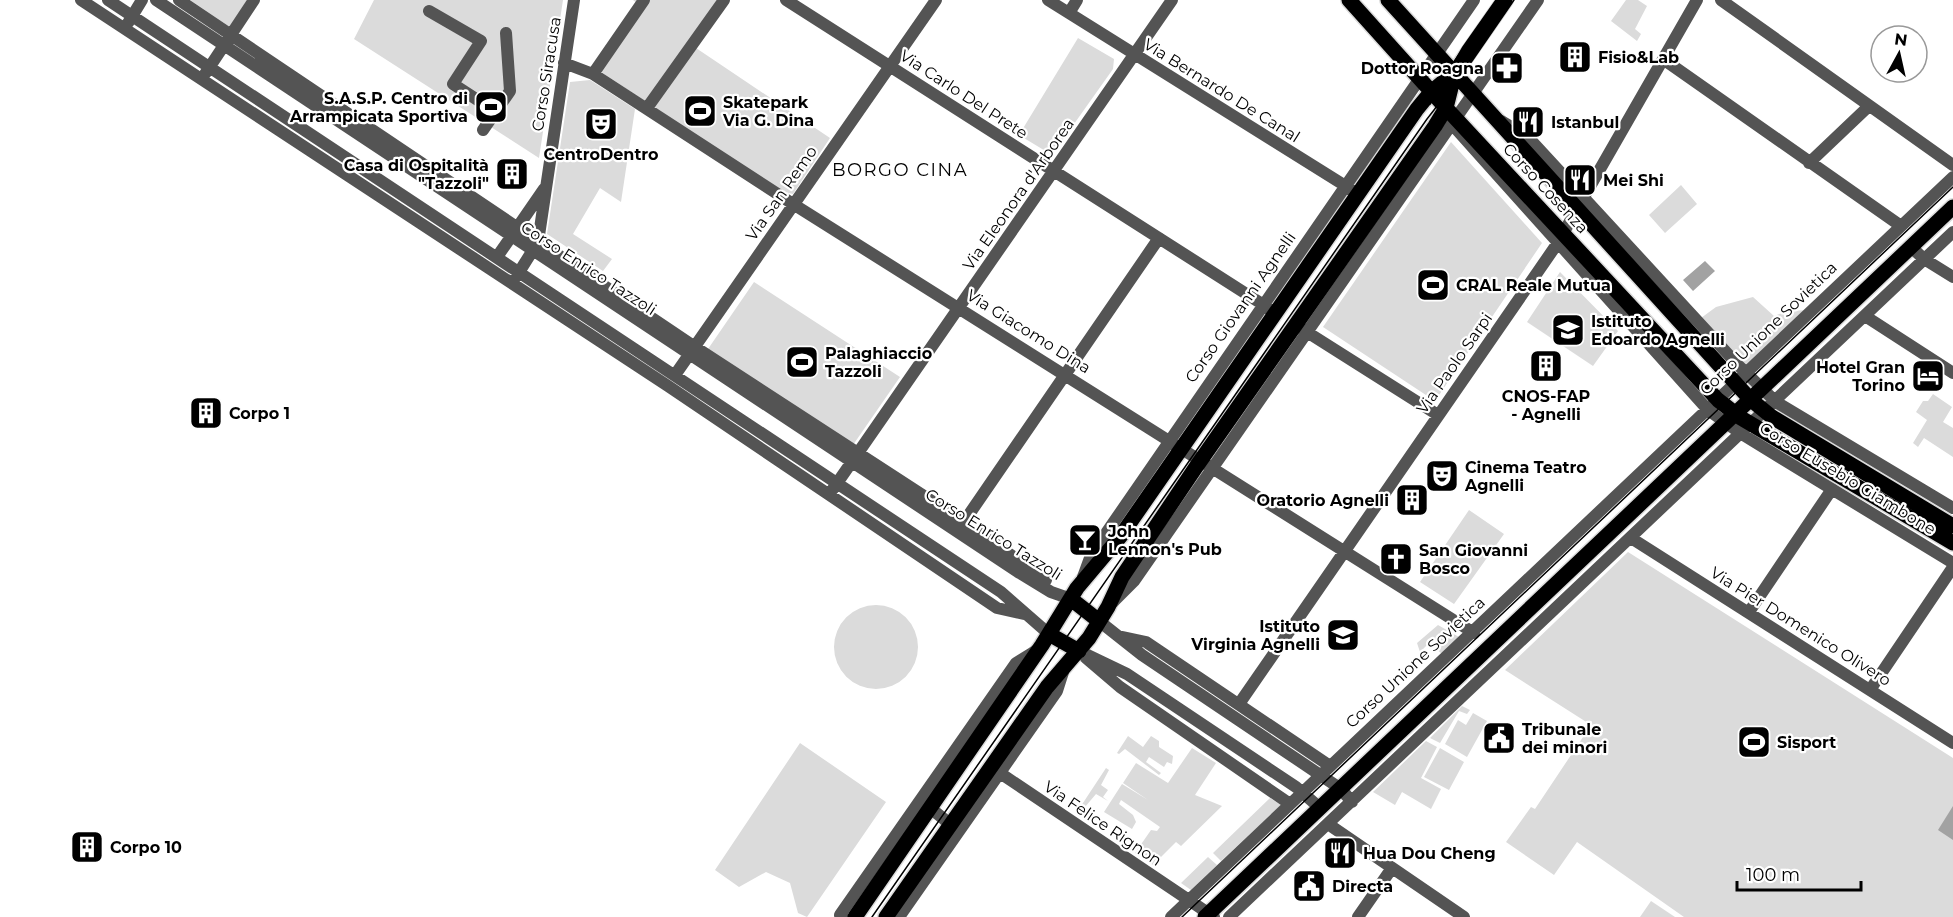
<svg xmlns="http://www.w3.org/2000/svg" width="1953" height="917" viewBox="0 0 1953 917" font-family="Montserrat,sans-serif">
<rect width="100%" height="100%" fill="#fff"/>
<!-- green -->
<path fill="#dbdbdb" d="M190,0H247L230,27Z
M374,0H563L539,158L354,39Z
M633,0H724L696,48L830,138L793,194L781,191L595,68L638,4Z
M1626,0H1638L1647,6L1635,29L1641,34L1637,41L1611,21Z
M1078,38L1114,59L1113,69L1052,155L1019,135Z
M590,80L635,109L621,202L600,188L573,234L612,259L603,271L547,234L570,82Z
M1451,142L1542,243L1435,401L1323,327Z
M1681,185L1697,204L1665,233L1649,215Z
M1560,272L1618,331L1593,366L1527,322Z
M754,282L900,377L853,445L708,349Z
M1753,297L1774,316L1787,311L1810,310L1747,367L1701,318L1716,307Z
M1933,394L1952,407L1943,422L1953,428V457L1924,438L1918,447L1913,443L1927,420L1916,412L1923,401H1928Z
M1469,510L1504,534L1454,604L1420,582Z
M1628,552L1953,758V917H1684L1577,842L1554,875L1506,842L1531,807L1535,809L1591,725L1505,670Z
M834 647a42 42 0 1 1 84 0a42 42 0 1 1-84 0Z
M1438,625L1459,637L1442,654L1429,643L1420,652L1417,643Z
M1462,706L1470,710L1467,714L1459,711L1440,743L1430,738Z
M1473,713L1487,721L1467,757L1445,744L1458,720L1466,725Z
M1128,736L1143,747L1151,736L1159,741V747L1173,756L1172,764L1167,762L1164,767L1149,757L1146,762L1161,773L1159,775L1125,749L1119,754L1117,753Z
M1426,741L1437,747L1421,778L1441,789L1431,809L1402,792L1395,805L1373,792Z
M800,743L886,802L807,917L798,913L790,883L766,872L739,887L715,870Z
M1192,748L1216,763L1195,795L1222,806L1181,846L1176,842L1153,865L1135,853L1151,830L1157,831L1160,827L1121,800L1119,804L1133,815L1136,822L1132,829L1104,812L1122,784L1148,800L1123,783L1136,763L1168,783Z
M1440,748L1464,762L1449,790L1424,777Z
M1106,768L1109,770L1101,785L1108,790L1103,797L1108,801L1096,794L1079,814L1077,812Z
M1270,798L1281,805L1221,861L1213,853Z
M1208,857L1217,865L1191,890L1181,883Z
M1651,901L1675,917H1640Z"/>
<!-- water -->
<path fill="#a2a2a2" d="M1705,261L1715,271L1693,291L1683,280Z
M1953,806V840L1938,830Z"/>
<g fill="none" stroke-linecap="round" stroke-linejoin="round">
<!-- major casing -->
<g stroke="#dbdbdb" stroke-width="18">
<path id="major" d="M1349,0L1446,108L1718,400L1741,418L1953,543
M1388,0L1750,399L1772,417L1953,526
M1071,599L1099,621
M1049,634L1079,651
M855,917L1042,645L1077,588L1120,537L1417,109L1431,92L1455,72L1505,0
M886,917L1047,687L1089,638L1108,607L1122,577L1196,467L1435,126L1446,108L1455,72
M1205,917L1953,207"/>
</g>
<!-- minor -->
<path stroke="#545454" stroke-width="12" d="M81,0L668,386L997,608L1024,614
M108,0L1001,592L1049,634
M156,0L1018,572L1051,592L1071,599
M179,0L695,347L964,522L1046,580
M786,0L1270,309
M1048,0L1352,190
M1721,0L1953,165
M429,11L481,41L453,84L496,112
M1069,13L1077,0
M128,23L142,0
M1663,59L1901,226
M564,63L593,74L793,204L1474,633
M205,74L254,0
M593,74L644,0
M647,108L724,0
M1449,121L1708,410L1740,433L1953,563
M1501,121L1527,136L1738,365L1776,402L1953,508
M483,130L510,91L506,33
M1809,163L1869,106
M1911,247L1924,259L1953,277
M497,257L544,189
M516,277L538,242L574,0
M1865,316L1953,373
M1299,327L1438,415
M675,375L936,0
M833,489L1172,0
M959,529L1159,238
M1631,538L1953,743
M1083,577L1091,555L1474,0
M1111,604L1134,581L1538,0
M1749,612L1832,489
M1099,621L1142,655L1341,789L1352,802
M1118,636L1146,642L1330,766
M1079,651L1127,674L1296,787L1320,808
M1086,658L1120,687L1290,804
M1870,690L1953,567
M1239,704L1557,244L1697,0
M1000,773L1214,917
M923,802L956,829
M1328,824L1464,917
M843,917L840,915L1016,663L1037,650
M899,917L1057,691L1064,669
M1171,917L1953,177
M1229,917L1953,232
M1358,917L1392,868"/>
<!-- major -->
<use href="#major" stroke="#000" stroke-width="15"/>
<!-- tram -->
<path stroke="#000" stroke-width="1.5" d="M1430,104L1463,47L1496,0
M872,917L1427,119L1472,61L1514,0
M1182,917L1953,187"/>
</g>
<!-- icons -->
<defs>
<g id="building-square" transform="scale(1.725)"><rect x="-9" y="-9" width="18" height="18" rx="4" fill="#000" stroke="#fff"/><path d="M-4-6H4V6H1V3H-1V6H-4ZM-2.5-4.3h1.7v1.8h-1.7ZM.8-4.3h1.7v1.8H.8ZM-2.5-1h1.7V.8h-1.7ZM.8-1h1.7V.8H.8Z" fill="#fff"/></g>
<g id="pharmacy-square" transform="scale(1.725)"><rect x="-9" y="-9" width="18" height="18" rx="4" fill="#000" stroke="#fff"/><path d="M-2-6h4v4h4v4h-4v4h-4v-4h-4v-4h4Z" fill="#fff"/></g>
<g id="stadium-square" transform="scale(1.725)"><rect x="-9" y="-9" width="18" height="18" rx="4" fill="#000" stroke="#fff"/><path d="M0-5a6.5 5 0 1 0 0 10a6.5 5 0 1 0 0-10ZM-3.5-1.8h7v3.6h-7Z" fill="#fff"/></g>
<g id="restaurant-square" transform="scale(1.725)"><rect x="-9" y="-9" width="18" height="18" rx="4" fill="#000" stroke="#fff"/><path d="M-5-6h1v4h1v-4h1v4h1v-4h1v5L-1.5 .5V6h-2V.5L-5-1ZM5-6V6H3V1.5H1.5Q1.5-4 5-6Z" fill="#fff"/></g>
<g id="theatre-square" transform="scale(1.725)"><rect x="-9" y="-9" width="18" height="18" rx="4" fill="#000" stroke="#fff"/><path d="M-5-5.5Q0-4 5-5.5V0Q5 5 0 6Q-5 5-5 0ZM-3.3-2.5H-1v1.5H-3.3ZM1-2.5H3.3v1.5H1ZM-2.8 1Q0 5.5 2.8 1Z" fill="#fff"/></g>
<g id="school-square" transform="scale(1.725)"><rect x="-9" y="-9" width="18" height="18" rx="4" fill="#000" stroke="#fff"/><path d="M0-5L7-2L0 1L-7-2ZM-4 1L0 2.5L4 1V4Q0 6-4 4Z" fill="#fff"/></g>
<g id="hotel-square" transform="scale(1.725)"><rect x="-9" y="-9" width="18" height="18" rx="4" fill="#000" stroke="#fff"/><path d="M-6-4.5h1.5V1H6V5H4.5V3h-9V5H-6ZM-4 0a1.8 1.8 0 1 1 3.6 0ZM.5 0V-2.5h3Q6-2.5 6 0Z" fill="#fff"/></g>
<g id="bar-square" transform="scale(1.725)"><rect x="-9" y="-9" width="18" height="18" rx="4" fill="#000" stroke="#fff"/><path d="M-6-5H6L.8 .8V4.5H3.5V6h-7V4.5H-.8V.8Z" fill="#fff"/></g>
<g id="church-square" transform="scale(1.725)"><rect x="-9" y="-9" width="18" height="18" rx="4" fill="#000" stroke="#fff"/><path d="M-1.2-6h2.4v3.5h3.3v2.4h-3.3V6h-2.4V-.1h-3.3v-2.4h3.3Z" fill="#fff"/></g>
<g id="civic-square" transform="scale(1.725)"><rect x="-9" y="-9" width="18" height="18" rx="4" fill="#000" stroke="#fff"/><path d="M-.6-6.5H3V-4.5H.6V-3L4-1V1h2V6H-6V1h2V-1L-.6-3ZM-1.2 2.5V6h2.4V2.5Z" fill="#fff"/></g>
</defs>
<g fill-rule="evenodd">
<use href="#building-square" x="1575" y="57"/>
<use href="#pharmacy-square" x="1507" y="68"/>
<use href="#stadium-square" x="491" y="107"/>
<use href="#stadium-square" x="700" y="111"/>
<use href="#restaurant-square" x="1528" y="122"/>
<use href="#theatre-square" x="601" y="124"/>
<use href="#building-square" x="512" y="174"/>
<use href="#restaurant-square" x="1580" y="180"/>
<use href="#stadium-square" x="1433" y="285"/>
<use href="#school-square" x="1568" y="330"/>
<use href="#stadium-square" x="802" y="362"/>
<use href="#building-square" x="1546" y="366"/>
<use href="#hotel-square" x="1928" y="376"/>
<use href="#building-square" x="206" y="413"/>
<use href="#theatre-square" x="1442" y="476"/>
<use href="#building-square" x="1412" y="500"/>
<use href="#bar-square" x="1085" y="540"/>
<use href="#church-square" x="1396" y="559"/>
<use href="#school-square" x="1343" y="635"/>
<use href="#civic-square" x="1499" y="738"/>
<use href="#stadium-square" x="1754" y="742"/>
<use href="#building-square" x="87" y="847"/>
<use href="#restaurant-square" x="1340" y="853"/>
<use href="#civic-square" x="1309" y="886"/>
</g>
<g text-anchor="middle" stroke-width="4.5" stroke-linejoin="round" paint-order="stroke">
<!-- poi labels -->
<g font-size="16" font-weight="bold" fill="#000" stroke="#fff" text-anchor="start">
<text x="1598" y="63">Fisio&amp;Lab</text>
<text x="1484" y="74" text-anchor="end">Dottor Roagna</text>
<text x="468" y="104" text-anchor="end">S.A.S.P. Centro di<tspan x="468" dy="18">Arrampicata Sportiva</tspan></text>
<text x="723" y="108">Skatepark<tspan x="723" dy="18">Via G. Dina</tspan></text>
<text x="1551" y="128">Istanbul</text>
<text x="601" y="160" text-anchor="middle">CentroDentro</text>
<text x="489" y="171" text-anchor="end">Casa di Ospitalità<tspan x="489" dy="18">"Tazzoli"</tspan></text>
<text x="1603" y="186">Mei Shi</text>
<text x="1456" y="291">CRAL Reale Mutua</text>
<text x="1591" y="327">Istituto<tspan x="1591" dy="18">Edoardo Agnelli</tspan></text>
<text x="825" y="359">Palaghiaccio<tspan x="825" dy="18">Tazzoli</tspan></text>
<text x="1905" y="373" text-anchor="end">Hotel Gran<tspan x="1905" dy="18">Torino</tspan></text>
<text x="1546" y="402" text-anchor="middle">CNOS-FAP<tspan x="1546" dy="18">- Agnelli</tspan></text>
<text x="229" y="419">Corpo 1</text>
<text x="1465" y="473">Cinema Teatro<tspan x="1465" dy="18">Agnelli</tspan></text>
<text x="1389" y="506" text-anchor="end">Oratorio Agnelli</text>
<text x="1108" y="537">John<tspan x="1108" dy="18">Lennon's Pub</tspan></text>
<text x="1419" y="556">San Giovanni<tspan x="1419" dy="18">Bosco</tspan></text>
<text x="1320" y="632" text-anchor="end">Istituto<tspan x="1320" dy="18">Virginia Agnelli</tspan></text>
<text x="1522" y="735">Tribunale<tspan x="1522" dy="18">dei minori</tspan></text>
<text x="1777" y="748">Sisport</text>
<text x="110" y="853">Corpo 10</text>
<text x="1363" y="859">Hua Dou Cheng</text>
<text x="1332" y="892">Directa</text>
</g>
<!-- street labels -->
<g font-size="16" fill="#000" stroke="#fff">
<text transform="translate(546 74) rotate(-81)" y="6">Corso Siracusa</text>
<text transform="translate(1222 90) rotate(32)" y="6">Via Bernardo De Canal</text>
<text transform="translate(964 94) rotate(33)" y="6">Via Carlo Del Prete</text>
<text transform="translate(1546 188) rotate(47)" y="6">Corso Cosenza</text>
<text transform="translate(781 193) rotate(-55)" y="6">Via San Remo</text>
<text transform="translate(1018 194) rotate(-55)" y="6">Via Eleonora d'Arborea</text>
<text transform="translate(589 268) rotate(33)" y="6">Corso Enrico Tazzoli</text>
<text transform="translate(1240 307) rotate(-55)" y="6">Corso Giovanni Agnelli</text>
<text transform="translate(1768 328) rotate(-44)" y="6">Corso Unione Sovietica</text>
<text transform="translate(1029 331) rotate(32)" y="6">Via Giacomo Dina</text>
<text transform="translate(1454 363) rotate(-55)" y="6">Via Paolo Sarpi</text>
<text transform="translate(1848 478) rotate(31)" y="6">Corso Eusebio Giambone</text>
<text transform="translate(994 534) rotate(32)" y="6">Corso Enrico Tazzoli</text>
<text transform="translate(1801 626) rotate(32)" y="6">Via Pier Domenico Olivero</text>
<text transform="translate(1415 662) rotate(-43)" y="6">Corso Unione Sovietica</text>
<text transform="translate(1103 823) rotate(34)" y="6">Via Felice Rignon</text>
</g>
<!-- neighbourhood labels -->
<g font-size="18" letter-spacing="1.5" fill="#000" stroke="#fff">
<text x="900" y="176">BORGO CINA</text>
</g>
</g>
<!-- north arrow -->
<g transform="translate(1899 54) rotate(8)"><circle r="28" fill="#ffffff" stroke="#999999" stroke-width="1.5"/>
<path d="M0-4.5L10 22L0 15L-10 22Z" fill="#000000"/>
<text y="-9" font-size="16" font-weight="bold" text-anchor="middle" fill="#000000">N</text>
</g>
<!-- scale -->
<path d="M1737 881v9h124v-9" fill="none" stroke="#000000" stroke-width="3"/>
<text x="1746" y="881" font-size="18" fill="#000000" stroke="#ffffff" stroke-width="4.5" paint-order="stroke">100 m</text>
</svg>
